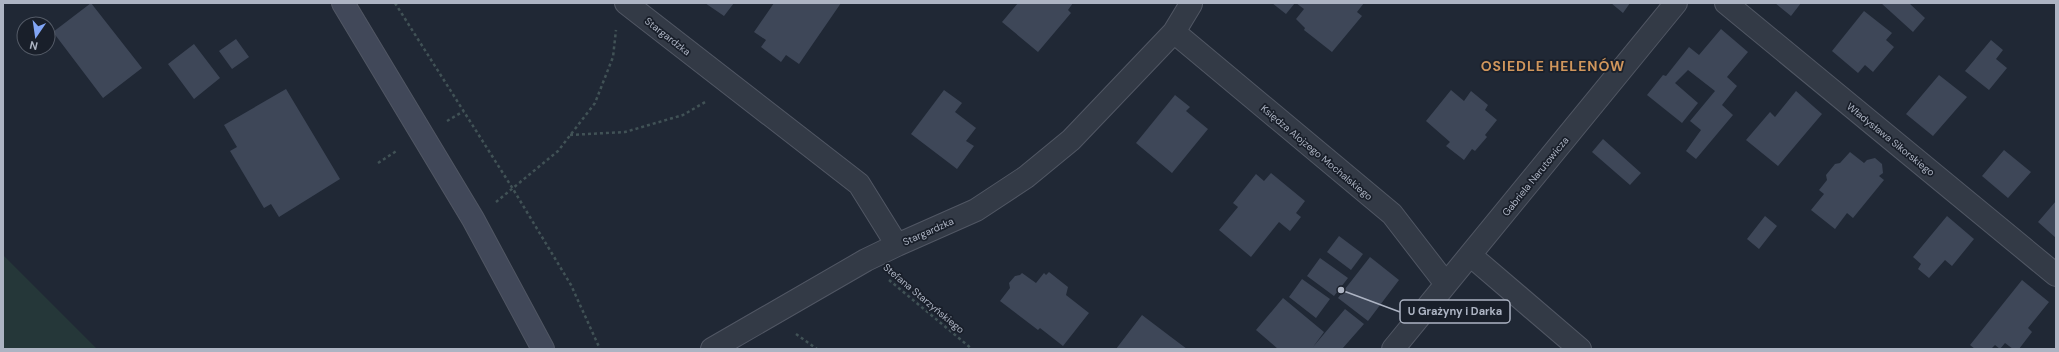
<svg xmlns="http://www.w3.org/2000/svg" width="2059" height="352" viewBox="0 0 2059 352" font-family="'DM Sans',sans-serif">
<rect width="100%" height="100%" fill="#202835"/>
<!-- green -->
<path fill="#253739" d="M3,255L97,349H3Z"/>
<!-- building -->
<path fill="#3e4758" d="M91,3L142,68L103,98L53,32Z
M705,3H734L724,16Z
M774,3H841L799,64L786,55L781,62L761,47L766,40L754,32Z
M1018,3H1073L1068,10L1071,13L1038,52L1002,22Z
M1272,3H1295L1286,14Z
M1296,3H1364L1357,12L1362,16L1332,52L1304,30L1305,28L1296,19L1304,9Z
M1611,3H1630L1623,13Z
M1775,3H1801L1791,16Z
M1881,3H1909L1925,18L1913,32Z
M1864,11L1892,33L1886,40L1894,47L1873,72L1865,65L1858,73L1832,51Z
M1721,29L1748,52L1727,77L1737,86L1722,105L1733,115L1696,159L1686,151L1701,130L1690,121L1715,91L1688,70L1675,83L1698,103L1682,123L1647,95L1663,75L1666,76L1689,47L1699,55Z
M236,39L249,57L232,69L219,51Z
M1991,40L2003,50L1996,59L2007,68L1989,90L1965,71Z
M194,44L220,78L194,99L168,64Z
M1939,75L1967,97L1933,136L1906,114Z
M286,89L340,179L279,217L271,204L264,208L230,151L237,147L224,125Z
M944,90L962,103L955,112L976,128L966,141L974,146L957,169L911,134Z
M1451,90L1464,101L1471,91L1488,105L1485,110L1497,120L1485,135L1487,137L1475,151L1472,149L1464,160L1446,146L1450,142L1426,121Z
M1796,91L1822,114L1778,166L1746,140L1770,112L1775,117Z
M1175,95L1190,107L1186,111L1208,129L1172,173L1136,143Z
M1603,139L1641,173L1630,185L1592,152Z
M2004,150L2031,172L2008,198L1982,176Z
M1850,152L1864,163L1867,160L1875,158L1882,164L1883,173L1879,176L1884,180L1853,218L1847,213L1835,229L1811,210L1824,194L1819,190L1827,180L1826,175L1835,164L1840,163Z
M1271,173L1305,201L1296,213L1301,217L1290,231L1279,222L1251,257L1219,230L1238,207L1233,203L1256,174L1264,181Z
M2056,201V238L2038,222Z
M1765,216L1777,226L1759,249L1747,239Z
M1947,216L1974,239L1952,266L1945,260L1929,278L1918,269L1921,264L1913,257Z
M1339,236L1363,254L1351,270L1327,252Z
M1370,257L1399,280L1368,321L1338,298Z
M1320,258L1348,278L1334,296L1307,276Z
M1049,272L1068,287L1066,295L1089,313L1063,346L1040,328L1038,330L1000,301L1010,288L1009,283L1015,276L1020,275L1022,273L1036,283L1044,273L1046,275Z
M1302,279L1330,299L1316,318L1289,297Z
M2022,280L2049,302L2028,328L2032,332L2019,349H2013L2005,343L2000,349L1995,345L1991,349H1975L1970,345Z
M1283,298L1324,332L1313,347L1345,309L1364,324L1342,349H1278L1256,330Z
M1142,315L1171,337L1187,349H1116Z"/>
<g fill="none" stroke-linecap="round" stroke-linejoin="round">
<!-- street casing -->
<g stroke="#515764" stroke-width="24">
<path id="street" d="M626,3L859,184L897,245L976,210L1026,177L1071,140L1174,32L1191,4L1190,3
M1726,3L2056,275
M1174,32L1392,214L1446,284
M1470,255L1580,349
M712,349L866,260L897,245
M1393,349L1676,3"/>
</g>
<!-- secondary casing -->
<g stroke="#515764" stroke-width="24">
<path id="secondary" d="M343,3L473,219L543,349"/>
</g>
<!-- path -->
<path stroke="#415256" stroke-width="2.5" stroke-dasharray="3 3" stroke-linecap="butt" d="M395,3L513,189L571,285L600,349
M447,121L464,111
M570,135L625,132L683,115L707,101
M378,163L398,150
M496,202L558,151L595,103L613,57L616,30
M889,280L972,349
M796,334L817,349"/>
<!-- street -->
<use href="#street" stroke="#333a46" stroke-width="22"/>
<!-- secondary -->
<use href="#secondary" stroke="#414859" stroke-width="22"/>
</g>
<g text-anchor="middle" stroke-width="3.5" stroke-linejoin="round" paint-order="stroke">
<!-- street labels -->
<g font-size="10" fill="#adb4c3" stroke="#191f2a">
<text transform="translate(668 36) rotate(38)" y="4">Stargardzka</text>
<text transform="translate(1891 139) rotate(39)" y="4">Władysława Sikorskiego</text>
<text transform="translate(1317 152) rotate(40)" y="4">Księdza Alojzego Mochalskiego</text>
<text transform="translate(1535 176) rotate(-51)" y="4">Gabriela Narutowicza</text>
<text transform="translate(928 231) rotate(-24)" y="4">Stargardzka</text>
<text transform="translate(924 298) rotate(40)" y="4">Stefana Starzyńskiego</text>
</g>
<!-- district labels -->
<g font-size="14" font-weight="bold" letter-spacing="1" fill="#d0965c" stroke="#191f2a">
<text x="1553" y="71">OSIEDLE HELENÓW</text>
</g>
</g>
<!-- callouts -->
<path fill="none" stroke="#adb4c3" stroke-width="1.5" d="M1341 290L1400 312"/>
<circle fill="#adb4c3" stroke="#191f2a" stroke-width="1.5" cx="1341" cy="290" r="4"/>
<rect fill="#191f2a" stroke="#adb4c3" stroke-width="1.5" x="1400" y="300" width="110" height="23" rx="4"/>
<g font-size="11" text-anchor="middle" font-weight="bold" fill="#adb4c3">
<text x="1455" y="315">U Grażyny i Darka</text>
</g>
<!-- border -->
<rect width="2059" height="352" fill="none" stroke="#adb4c3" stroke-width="8"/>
<!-- north arrow -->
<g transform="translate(36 36) rotate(193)"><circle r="19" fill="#191f2a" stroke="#545b67"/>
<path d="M0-3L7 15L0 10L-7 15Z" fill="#81a5f5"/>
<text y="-6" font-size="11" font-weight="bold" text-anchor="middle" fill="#adb4c3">N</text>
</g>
</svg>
